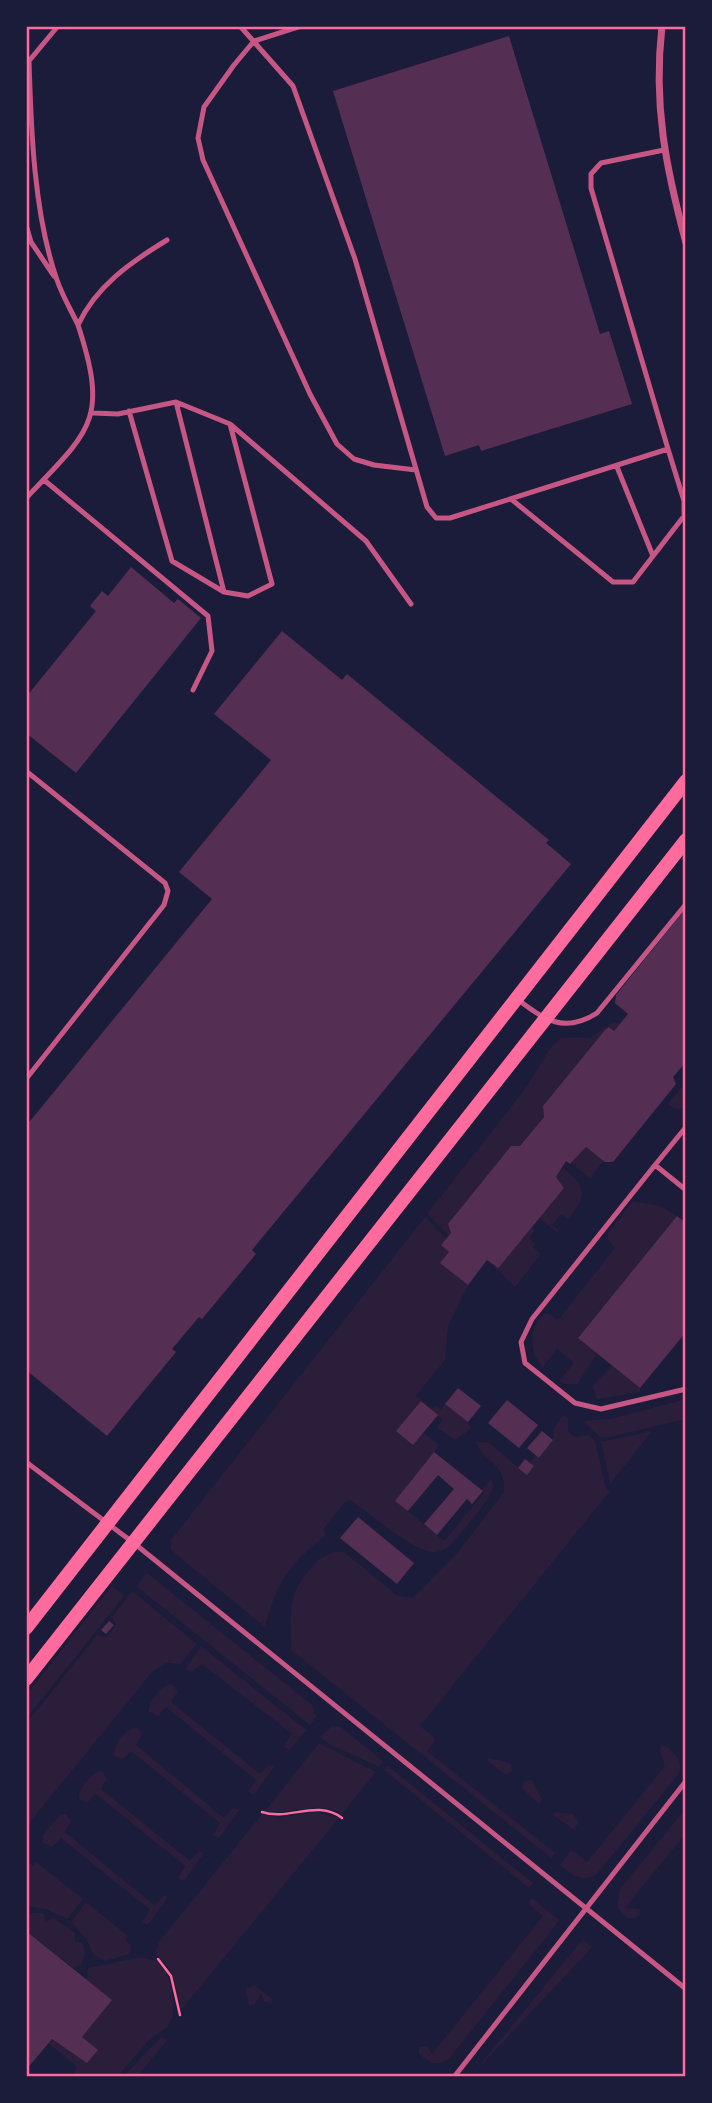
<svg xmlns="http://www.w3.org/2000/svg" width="712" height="2103" viewBox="0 0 712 2103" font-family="Quicksand,sans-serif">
<rect width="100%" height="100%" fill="#1b1b3a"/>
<!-- green -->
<path fill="#2a1e3b" d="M613,1022L621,1023L614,1031L609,1027L605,1030L543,1106L544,1117L519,1147L511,1146L448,1224L451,1233L449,1236L427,1214L525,1089L551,1047L561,1038H590Z
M682,1087L686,1090V1107L678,1110L668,1104Z
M586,1147L604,1161L590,1178L571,1163Z
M563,1168C587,1188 588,1195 568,1219L561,1214L552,1225L559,1230L557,1233L539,1218L564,1188L556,1177Z
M633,1201L661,1206L677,1216L578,1338L597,1354L577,1384H564L559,1381L574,1363L557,1349L543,1367C528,1352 529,1329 543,1314H550L558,1320L615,1248L608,1239V1233Z
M425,1217L447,1239L449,1252L441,1263L468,1285L448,1326L445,1360L416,1396L422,1400L397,1431L423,1432L439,1446L424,1464L408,1511L444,1541L485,1492L482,1489L492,1478L493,1488C487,1504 475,1515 465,1528C458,1536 448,1550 437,1552C417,1556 369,1512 350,1500L345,1502L324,1528L326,1535C288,1566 278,1579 265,1627L171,1550V1540Z
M532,1227L535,1230L529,1238L536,1244L533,1247L541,1254L515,1287L494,1267L500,1266Z
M612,1366L640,1388L641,1392L597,1399L592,1386Z
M686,1399V1419L609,1437H600L583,1421L610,1419Z
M445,1404L468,1422L471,1429L455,1440L437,1428L442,1420L431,1410L435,1406L441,1410Z
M563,1415L568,1418V1431L574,1437L588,1435L595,1441L606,1488L610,1491L420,1726L436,1739L427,1751L555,1853L551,1858L291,1650C291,1612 286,1593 315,1564C323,1556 332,1550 344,1552L398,1596L413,1598L458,1552L504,1492C506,1462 485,1465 476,1442H488L527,1475L534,1466L529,1463L536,1455L540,1458L553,1440L554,1428Z
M652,1431L610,1484L601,1442Z
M147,1573L312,1705L316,1717L310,1725L136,1586Z
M112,1586L124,1596L26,1719V1695Z
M132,1591L197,1644L180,1664L167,1663L153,1671L26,1827V1724L97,1635L107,1637L116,1625L112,1617Z
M201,1646L306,1730L290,1750L283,1747L292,1734L202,1664L192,1672L185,1669Z
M172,1684L178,1691L171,1702L260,1774L269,1764L274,1767L254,1795L248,1792L256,1780L166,1707L158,1716L149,1712C148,1702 161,1685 172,1684Z
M332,1726L341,1727L384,1762L379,1767L329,1744L320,1737Z
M137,1727L142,1734L136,1745L224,1818L234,1807L239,1810L219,1838L213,1835L220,1823L131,1751L123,1759L114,1756C113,1745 126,1728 137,1727Z
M319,1743L376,1772L342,1814C318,1799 291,1817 265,1811Z
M661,1746H666C676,1755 684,1761 678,1775L596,1875C581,1883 572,1875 560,1865L571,1850L587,1862L665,1766L660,1752Z
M489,1758L511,1763L512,1771L506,1775L487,1761Z
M388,1766L533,1883L529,1888L384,1770Z
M102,1771L107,1778L101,1789L190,1861L199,1851L204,1853L184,1881L178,1878L185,1866L96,1794L87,1803L79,1799C78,1789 91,1772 102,1771Z
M532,1780L542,1800L539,1804L522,1789L524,1781Z
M686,1808V1833L625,1908L639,1909L641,1913L635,1918H627L617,1907L620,1889Z
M315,1812L339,1818L181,2010L172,1972L155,1953L159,1942L262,1814L278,1818Z
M555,1812L573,1814L579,1823L573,1829L554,1816Z
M66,1814L71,1821L65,1832L154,1905L164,1895L168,1897L148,1925L142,1922L150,1910L61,1838L52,1847L43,1843V1835L59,1816Z
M26,1860L33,1866L36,1862L83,1899L67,1919L45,1909L26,1906Z
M532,1898L559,1920L556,1925L448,2060C436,2067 429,2062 419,2054V2047L427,2046L432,2054L543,1916L528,1903Z
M86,1902L128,1936L125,1940L131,1945L130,1954L105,1961L93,1955L87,1940L71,1922Z
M33,1913H43L46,1921L54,1918L75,1933V1941L83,1943L85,1954L81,1966L72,1967L26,1931V1918Z
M583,1939L592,1947L600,1939L470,2077Z
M141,1957L156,1961L166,1971L172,1990L173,2016L167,2028L151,2038L117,2077H74L76,2066L48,2043L52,2039L87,2063L98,2050L82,2037L112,2000L87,1980L88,1968Z
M254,1985L271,1998L272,2003L264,2002L261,1994L255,2004L249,2006L246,1989Z
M161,2037L168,2039L137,2077H123Z"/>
<!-- building -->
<path fill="#542f53" d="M509,36L600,334L609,331L632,404L481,451L479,445L445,456L333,91Z
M131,567L174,603L178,599L201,618L76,773L26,733V697L96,611L90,606L102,591L108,596Z
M282,631L342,680L347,674L549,840L546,843L571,864L252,1250L256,1254L202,1319L199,1317L172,1349L176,1352L107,1436L26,1370V1126L212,899L179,872L271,760L214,714Z
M686,908V1062L673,1077L676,1084L613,1162H605L586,1147L570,1164L566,1161L556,1177L564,1188L500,1266L498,1268L487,1260L468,1285L440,1263L449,1252L441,1245L451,1233L448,1224L511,1146H520L544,1117L543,1106L605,1030L609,1027L614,1031L628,1014L615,1003L616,995Z
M677,1216L686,1223V1332L640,1388L578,1338Z
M458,1388L481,1406L468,1422L445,1404Z
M507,1400L538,1425L519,1448L488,1423Z
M421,1401L438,1415L413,1445L396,1431Z
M542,1431L553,1440L539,1458L527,1448Z
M434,1452L483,1491L472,1504L467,1499L437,1535L424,1524L454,1489L438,1475L408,1511L395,1501Z
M525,1459L534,1466L527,1475L518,1468Z
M358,1517L414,1563L397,1584L340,1538Z
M109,1621L114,1625L106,1634L101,1630Z
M26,1931L112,2000L82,2037L98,2050L87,2063L52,2039L26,2070Z"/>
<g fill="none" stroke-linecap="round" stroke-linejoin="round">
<!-- path -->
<path stroke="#ff6b9d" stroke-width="2.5" d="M262,1812C289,1821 317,1799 342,1818
M158,1959L171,1976L180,2015"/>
<!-- service -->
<path stroke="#c65784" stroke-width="5" d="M240,26L293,86L355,259L427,507L436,518H450L668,449L591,188V174L601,163L664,150
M301,26L254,41L234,65L204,107L198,138L203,160L310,394L337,444L354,459L374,465L416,470
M29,60C31,130 34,215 57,280C62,295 71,310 78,325
M29,61L58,26
M26,225L31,242L54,276
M176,402L224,592
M129,411L172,561L224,592L248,596L272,584L230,424
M93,413L118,414L176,402L230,424L366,541L411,604
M617,467L653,556
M44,480L208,616L212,651L193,690
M26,498C91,430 109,420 78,325C96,286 131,262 167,240
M511,499L613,582H633L684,516V501L668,449
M26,771L165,883L168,891L164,905L26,1079
M517,999C545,1020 564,1034 597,1013L686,904
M686,1127L655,1165L686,1190
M655,1165L532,1319L521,1342L525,1363L575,1403L601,1409L686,1389
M26,1462L135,1544L686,1989
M454,2077L686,1781"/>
<!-- minor -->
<path stroke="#c65784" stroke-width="7" d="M662,26C653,105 666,168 686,243"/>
<!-- secondary -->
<path stroke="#ff6b9d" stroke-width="14" d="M26,1628L686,781
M26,1679L686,840"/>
</g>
<!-- border -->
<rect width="712" height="2103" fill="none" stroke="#1b1b3a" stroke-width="56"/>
<rect x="28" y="28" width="656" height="2047" fill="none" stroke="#ff6b9d" stroke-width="2.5"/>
</svg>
